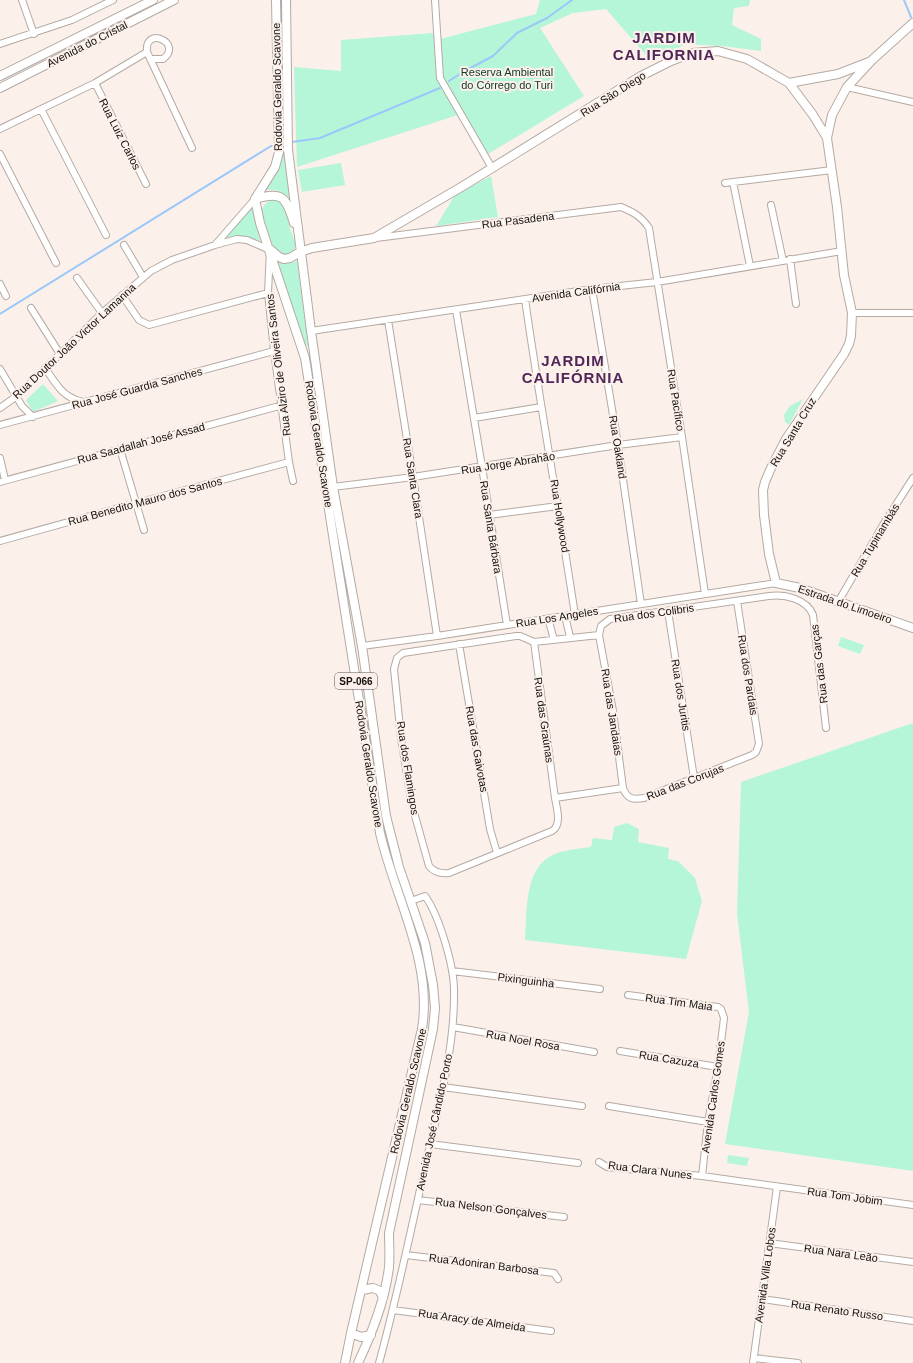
<svg xmlns="http://www.w3.org/2000/svg" width="913" height="1363" viewBox="0 0 913 1363" font-family="Helvetica,sans-serif">
<rect width="100%" height="100%" fill="#fcf1ea"/>
<!-- green -->
<path fill="#b5f5d8" d="M540,0H750L749,6L734,8L732,25L761,39V51L722,46L686,44L651,61L606,9L573,13L540,28L584,96L488,154L464,113L297,167L294,67L341,71V40L432,33L440,39L536,14Z
M283,142L290,199C283,191 273,188 262,191L283,150Z
M341,163L345,185L302,192L298,170Z
M491,176L498,217L436,226L455,195Z
M272,200H278L283,204L288,215L290,229L296,244L294,250L289,254L284,255L276,252C272,242 262,221 262,211C262,205 267,202 272,200Z
M253,206L260,242C248,236 237,235 224,239Z
M275,261L289,263L297,261L308,346L306,345Z
M43,384L58,401L33,412L26,400Z
M803,399L789,425L785,422L784,415L790,406Z
M841,637L864,645L860,654L838,646Z
M913,723V1171L725,1144L749,1012L737,914L741,782Z
M627,823L639,829L638,842L669,848L668,859L678,861L695,878L702,901L686,959L525,940C527,915 524,876 546,859C558,850 577,849 591,847L593,838L612,840L614,827Z
M728,1155L749,1158L747,1166L727,1163Z"/>
<g fill="none" stroke-linecap="round" stroke-linejoin="round">
<!-- stream -->
<path stroke="#9cc8f9" stroke-width="2" d="M904,0L911,17
M449,81L463,72L493,56L517,33L547,18L572,0
M292,142L320,138L440,88
M0,314L271,146H275"/>
<!-- minor casing -->
<g stroke="#b4aaa3" stroke-width="8">
<path id="minor" d="M22,0L34,34
M435,0L440,78L492,168
M0,44L72,20L113,0
M151,59H163C184,43 144,25 147,52L192,148
M95,83L146,184
M847,87L913,102
M41,109L106,235
M0,129L95,83L147,52
M0,154L56,263
M733,182L750,266
M725,183L832,170
M771,205L783,261
M376,238L621,207C633,212 641,216 649,228L682,437L705,594
M124,245L143,277
M215,245L255,199
M790,259L796,304
M77,278L102,313
M0,284L6,296
M592,289L618,445L641,604
M122,295L139,320L149,325L268,293
M525,299C540,405 559,509 575,615
M31,308L60,354
M456,310L482,467L507,625
M852,313H913
M388,320L413,477L437,636
M311,331L592,289L657,282L842,251
M45,368C57,385 62,397 83,402
M0,369L22,406L33,417
M0,408L17,396L102,313L151,271L172,260L215,245L237,239L247,240L270,250L268,293L274,351L289,462L293,481
M474,418L541,407
M0,425L274,351
M120,449L144,530
M0,458L5,480
M0,482L283,405
M333,487L413,477L618,445L682,437
M489,515L558,506
M0,541L137,503L289,462
M737,601L759,744L756,752L752,755L644,798C633,800 627,799 623,788L555,798C557,809 562,825 552,831L449,873C441,874 434,872 429,866L412,805L401,738L394,669L397,658L403,653L516,636H520L534,642L599,635L601,626L610,619L769,596C785,594 807,599 813,615L826,728
M838,602L883,525L913,478
M668,611L694,778
M565,616L570,637
M548,618L554,640
M599,635L613,711L623,788
M534,642L555,798
M459,644L490,829L497,853
M362,646L437,636L776,583
M452,971L600,989
M628,995L718,1007L721,1009L724,1018L718,1067L708,1122L702,1176
M453,1027L594,1052
M620,1051L718,1067
M443,1087L582,1106
M609,1106L708,1122
M430,1144L578,1163
M599,1162L607,1167L702,1176L913,1205
M418,1200L564,1217
M769,1243L913,1262
M406,1255L554,1273L558,1279
M762,1299L913,1321
M393,1310L551,1331
M754,1358L798,1363
M379,1363C398,1294 412,1224 428,1154C440,1101 455,1045 454,990C454,966 439,915 425,896L411,901
M753,1363L777,1187"/>
</g>
<!-- major casing -->
<g stroke="#b4aaa3" stroke-width="10">
<path id="major" d="M276,0L279,152L275,167L255,199L260,223L305,358L380,833C395,898 433,961 422,1029L351,1333L345,1363
M286,0L288,150L311,331L333,487L362,646L386,816L399,867L425,943L433,985L435,1008L433,1029L389,1233C389,1244 390,1256 389,1267C385,1301 372,1333 358,1363
M0,76L153,0
M789,83L838,74L869,62
M0,88L174,0
M827,138L832,115L847,87L872,60L913,23
M255,199C283,191 286,197 294,223
M271,250L279,257L284,259L290,258L300,252L312,248L374,238L463,186L641,76L671,61L692,53L718,51L747,59L789,83L813,115L827,138L837,207L844,275L852,313L851,336L849,344L844,354L786,439L771,468L765,482L763,490L764,515L769,554L776,583L800,588L913,628
M362,1290L373,1288L380,1291L383,1298
M351,1333L361,1337L371,1335"/>
</g>
<!-- minor -->
<use href="#minor" stroke="#fff" stroke-width="6"/>
<!-- major -->
<use href="#major" stroke="#fff" stroke-width="8"/>
</g>
<g text-anchor="middle" stroke-width="4" stroke-linejoin="round" paint-order="stroke">
<!-- shield labels -->
<rect fill="#fcf1ea" stroke="#595450" stroke-width="1" x="335" y="673" width="42" height="16" rx="3"/>
<g font-size="10" font-weight="bold" fill="#13100e">
<text x="356" y="685">SP-066</text>
</g>
<!-- street labels -->
<g font-size="11" fill="#13100e" stroke="#fcf1ea">
<text transform="translate(87 44) rotate(-27)" y="4">Avenida do Cristal</text>
<text transform="translate(277 87) rotate(-91)" y="4">Rodovia Geraldo Scavone</text>
<text transform="translate(613 94) rotate(-32)" y="4">Rua São Diego</text>
<text transform="translate(120 134) rotate(63)" y="4">Rua Luiz Carlos</text>
<text transform="translate(518 220) rotate(-7)" y="4">Rua Pasadena</text>
<text transform="translate(576 292) rotate(-8)" y="4">Avenida Califórnia</text>
<text transform="translate(74 341) rotate(-43)" y="4">Rua Doutor João Victor Lamanna</text>
<text transform="translate(278 365) rotate(-97)" y="4">Rua Alziro de Oliveira Santos</text>
<text transform="translate(137 388) rotate(-15)" y="4">Rua José Guardia Sanches</text>
<text transform="translate(676 400) rotate(81)" y="4">Rua Pacífico</text>
<text transform="translate(793 432) rotate(-59)" y="4">Rua Santa Cruz</text>
<text transform="translate(141 443) rotate(-15)" y="4">Rua Saadallah José Assad</text>
<text transform="translate(319 444) rotate(81)" y="4">Rodovia Geraldo Scavone</text>
<text transform="translate(618 447) rotate(81)" y="4">Rua Oakland</text>
<text transform="translate(508 463) rotate(-9)" y="4">Rua Jorge Abrahão</text>
<text transform="translate(413 478) rotate(81)" y="4">Rua Santa Clara</text>
<text transform="translate(145 501) rotate(-15)" y="4">Rua Benedito Mauro dos Santos</text>
<text transform="translate(560 516) rotate(81)" y="4">Rua Hollywood</text>
<text transform="translate(491 527) rotate(81)" y="4">Rua Santa Bárbara</text>
<text transform="translate(875 540) rotate(-59)" y="4">Rua Tupinambás</text>
<text transform="translate(845 604) rotate(19)" y="4">Estrada do Limoeiro</text>
<text transform="translate(654 613) rotate(-8)" y="4">Rua dos Colibris</text>
<text transform="translate(557 617) rotate(-9)" y="4">Rua Los Angeles</text>
<text transform="translate(819 664) rotate(-97)" y="4">Rua das Garças</text>
<text transform="translate(748 675) rotate(81)" y="4">Rua dos Pardais</text>
<text transform="translate(681 695) rotate(81)" y="4">Rua dos Juritis</text>
<text transform="translate(612 712) rotate(81)" y="4">Rua das Jandaias</text>
<text transform="translate(544 720) rotate(82)" y="4">Rua das Graúnas</text>
<text transform="translate(477 749) rotate(80)" y="4">Rua das Gaivotas</text>
<text transform="translate(369 764) rotate(81)" y="4">Rodovia Geraldo Scavone</text>
<text transform="translate(408 768) rotate(81)" y="4">Rua dos Flamingos</text>
<text transform="translate(685 782) rotate(-21)" y="4">Rua das Corujas</text>
<text transform="translate(526 980) rotate(7)" y="4">Pixinguinha</text>
<text transform="translate(679 1002) rotate(8)" y="4">Rua Tim Maia</text>
<text transform="translate(523 1040) rotate(10)" y="4">Rua Noel Rosa</text>
<text transform="translate(669 1059) rotate(9)" y="4">Rua Cazuza</text>
<text transform="translate(408 1091) rotate(-77)" y="4">Rodovia Geraldo Scavone</text>
<text transform="translate(713 1097) rotate(-82)" y="4">Avenida Carlos Gomes</text>
<text transform="translate(434 1122) rotate(-78)" y="4">Avenida José Cândido Porto</text>
<text transform="translate(650 1170) rotate(7)" y="4">Rua Clara Nunes</text>
<text transform="translate(845 1196) rotate(8)" y="4">Rua Tom Jobim</text>
<text transform="translate(491 1208) rotate(7)" y="4">Rua Nelson Gonçalves</text>
<text transform="translate(841 1253) rotate(8)" y="4">Rua Nara Leão</text>
<text transform="translate(484 1264) rotate(7)" y="4">Rua Adoniran Barbosa</text>
<text transform="translate(765 1275) rotate(-82)" y="4">Avenida Villa Lobos</text>
<text transform="translate(837 1310) rotate(8)" y="4">Rua Renato Russo</text>
<text transform="translate(472 1320) rotate(8)" y="4">Rua Aracy de Almeida</text>
</g>
<!-- park labels -->
<g font-size="11" fill="#0d3727" stroke="#fcf1ea">
<text x="507" y="76">Reserva Ambiental<tspan x="507" dy="13">do Córrego do Turi</tspan></text>
</g>
<!-- district labels -->
<g font-size="15" font-weight="bold" letter-spacing="1" fill="#502558" stroke="#fcf1ea">
<text x="664" y="43">JARDIM<tspan x="664" dy="17">CALIFORNIA</tspan></text>
<text x="573" y="366">JARDIM<tspan x="573" dy="17">CALIFÓRNIA</tspan></text>
</g>
</g>
</svg>
